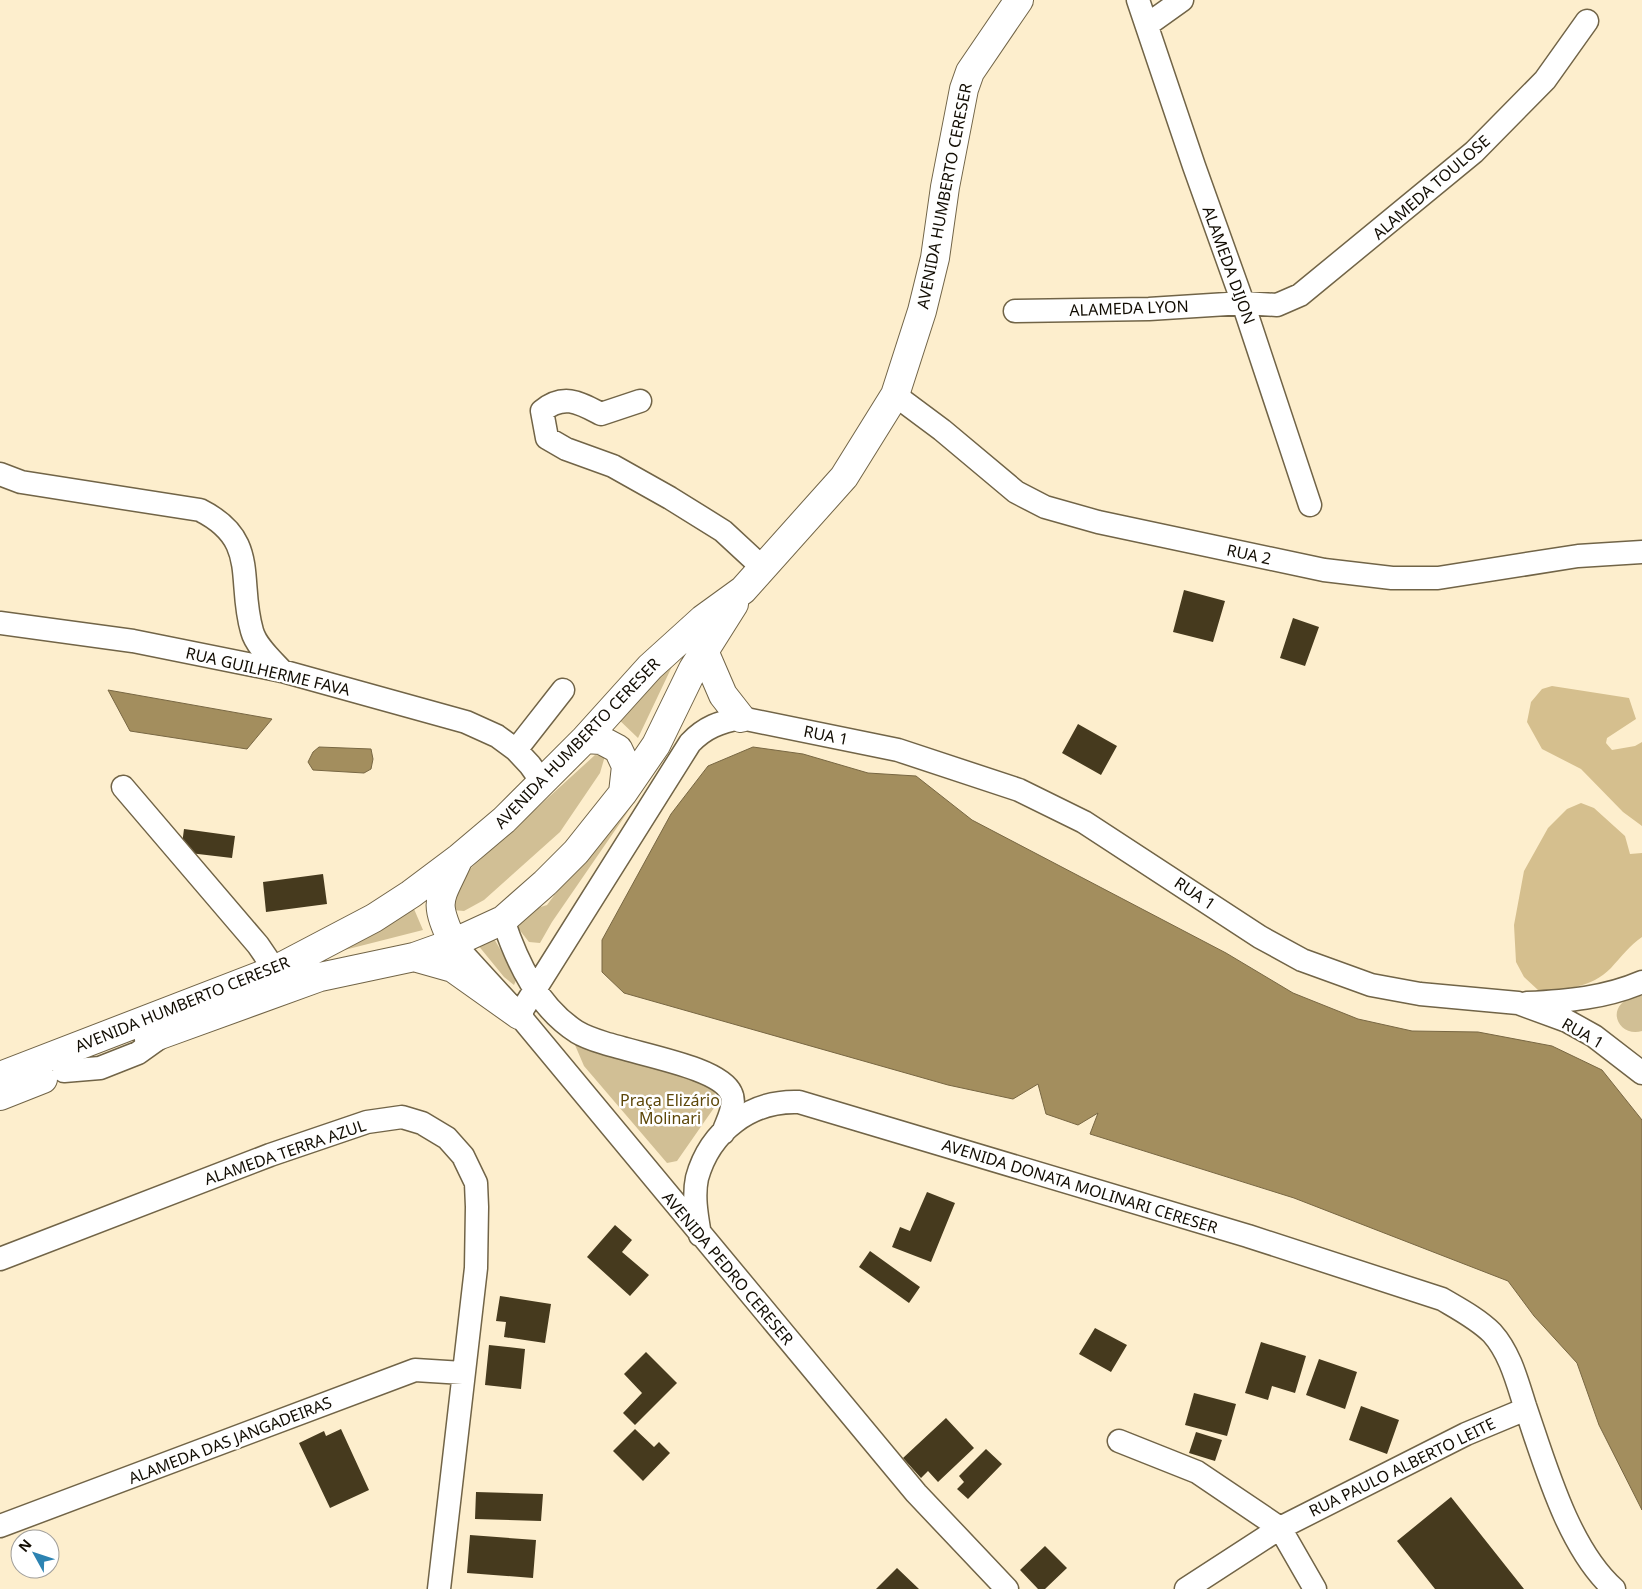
<svg xmlns="http://www.w3.org/2000/svg" width="1642" height="1589" viewBox="0 0 1642 1589" font-family="'Noto Sans',sans-serif">
<rect width="100%" height="100%" fill="#fdeecd"/>
<!-- green -->
<path fill="#d1bf95" d="M686,637L638,738L614,715Z
M595,755L605,756L600,773L560,832L484,900L464,911L452,910L448,889Z
M632,791L640,794L552,922L540,943L529,942L518,928L525,912L547,905Z
M411,902L423,930L305,960Z
M490,932L517,978L514,985L504,977L473,939Z
M1637,995L1642,996V1031C1618,1038 1602,1005 1637,995Z
M572,1038L714,1087L716,1105L677,1161L667,1163L584,1066Z"/>
<!-- forest -->
<path fill="#d5bf8e" d="M1552,686L1629,698L1636,719L1607,738L1606,743L1612,750L1635,746L1642,742V826L1623,812L1581,769L1542,749L1527,722L1531,702L1542,689Z
M1581,803L1594,808L1625,836L1630,854L1642,853V937C1630,945 1621,957 1611,968C1591,988 1565,990 1538,990L1524,977L1516,962L1514,925L1524,871L1548,828L1567,809Z"/>
<!-- water -->
<path fill="#a38e5e" stroke="#786743" d="M108,690L272,719L247,749L130,731Z
M319,747L371,749L373,759L371,769L364,773L313,770L308,762L313,752Z
M753,747L803,754L868,773L916,776L972,820L1226,953L1293,993L1358,1019L1412,1031L1478,1032L1552,1046L1602,1070L1642,1120V1510L1599,1425L1577,1363L1534,1316L1508,1281L1294,1198L1090,1134L1098,1113L1078,1125L1046,1114L1038,1084L1013,1099L948,1085L624,993L602,972V940L671,814L708,766Z"/>
<!-- building -->
<path fill="#463a1e" d="M1184,590L1225,601L1213,642L1173,632Z
M1293,618L1319,627L1305,666L1280,658Z
M1078,724L1117,746L1101,775L1062,753Z
M184,829L235,836L232,858L181,852Z
M323,874L327,904L266,912L263,882Z
M927,1192L955,1203L931,1262L892,1247L900,1227L910,1231Z
M615,1225L632,1240L622,1252L649,1275L630,1296L587,1257Z
M870,1251L920,1287L909,1303L859,1267Z
M500,1296L551,1304L545,1343L504,1337L506,1322L496,1321Z
M1095,1328L1127,1345L1111,1372L1079,1354Z
M1261,1342L1306,1356L1295,1393L1272,1386L1268,1400L1245,1393Z
M489,1345L525,1349L521,1389L485,1385Z
M646,1352L677,1383L635,1425L623,1413L642,1393L624,1374Z
M1319,1359L1357,1372L1345,1409L1306,1395Z
M1194,1393L1236,1404L1227,1436L1185,1425Z
M1361,1406L1399,1420L1387,1454L1349,1440Z
M946,1418L974,1448L938,1482L928,1471L921,1478L903,1458Z
M341,1429L369,1490L330,1508L299,1443L324,1431L326,1436Z
M635,1429L654,1447L659,1442L670,1453L643,1481L613,1451Z
M1196,1432L1222,1440L1215,1461L1189,1453Z
M986,1449L1002,1464L968,1499L957,1489L964,1482L959,1476Z
M476,1492L543,1494L541,1521L475,1519Z
M1451,1497L1524,1589H1435L1397,1541Z
M470,1535L536,1540L533,1578L467,1573Z
M1045,1546L1067,1568L1045,1589H1038L1020,1570Z
M897,1568L919,1589H876Z"/>
<g fill="none" stroke-linecap="round" stroke-linejoin="round">
<!-- minor casing -->
<g stroke="#716447" stroke-width="25">
<path id="minor" d="M1138,0L1194,166L1243,303L1310,505
M1147,25L1182,0
M1015,311L1149,309L1243,303L1277,305L1300,295L1474,152L1545,80L1587,21
M895,395L942,430L1016,492L1045,507L1098,522L1324,570L1392,578H1438L1578,556L1642,552
M640,401L601,414C580,403 564,393 542,411L547,438L566,449L613,466L670,498L723,531L763,568
M0,474L21,482L200,510C260,540 237,580 252,631C256,646 272,660 282,671
M0,623L133,641L282,671L466,722L497,736L516,750L530,765L542,782
M516,750L563,690
M123,787L258,945L275,970
M503,920C517,962 538,1007 577,1032C610,1052 717,1062 731,1093C737,1105 727,1121 723,1133
M453,943L519,1015L916,1493L1007,1589
M1527,1003C1567,1001 1605,998 1642,982
M519,1015L690,743C705,727 720,722 741,718L898,750L1019,790L1084,822L1260,937L1302,960L1371,985L1420,994L1518,1003L1567,1021L1594,1036L1642,1073
M64,1071L100,1068L138,1053L166,1033
M700,1235C697,1217 693,1197 697,1178C710,1131 751,1100 799,1102L1248,1236L1442,1299C1459,1309 1478,1319 1492,1333C1510,1353 1517,1381 1525,1406C1545,1464 1568,1548 1614,1589
M0,1259L270,1155L367,1122L402,1117L422,1123L447,1138L463,1156L476,1183L477,1207L476,1268L439,1589
M1119,1441L1197,1472L1280,1528L1315,1589
M0,1526L415,1370L463,1373
M1186,1589L1280,1528L1466,1434L1526,1409"/>
</g>
<!-- major casing -->
<g stroke="#716447" stroke-width="30">
<path id="major" d="M704,651L723,695L741,718
M585,739L601,740L618,749L626,766L623,793
M453,943C433,899 439,902 458,860
M414,957L453,968L519,1015
M149,1039L320,977L414,957L453,943L503,920L545,883L576,852L623,793L656,745L693,669L734,604
M0,1076L275,970L374,918L411,894L459,858L504,820L585,739L650,667L703,619L743,590L844,477L895,395L922,311L935,258L945,187L964,89L970,72L1019,0
M0,1096L43,1079"/>
</g>
<!-- minor -->
<use href="#minor" stroke="#fff" stroke-width="22"/>
<!-- major -->
<use href="#major" stroke="#fff" stroke-width="28"/>
</g>
<g text-anchor="middle" stroke-width="5" stroke-linejoin="round" paint-order="stroke">
<!-- street labels -->
<g font-size="16" fill="#120d03" stroke="#fff">
<text transform="translate(1431 187) rotate(-41)" y="6">ALAMEDA TOULOSE</text>
<text transform="translate(944 196) rotate(-79)" y="6">AVENIDA HUMBERTO CERESER</text>
<text transform="translate(1229 265) rotate(70)" y="6">ALAMEDA DIJON</text>
<text transform="translate(1129 308) rotate(-2)" y="6">ALAMEDA LYON</text>
<text transform="translate(1249 554) rotate(12)" y="6">RUA 2</text>
<text transform="translate(268 671) rotate(13)" y="6">RUA GUILHERME FAVA</text>
<text transform="translate(826 735) rotate(11)" y="6">RUA 1</text>
<text transform="translate(577 743) rotate(-46)" y="6">AVENIDA HUMBERTO CERESER</text>
<text transform="translate(1195 893) rotate(34)" y="6">RUA 1</text>
<text transform="translate(182 1004) rotate(-22)" y="6">AVENIDA HUMBERTO CERESER</text>
<text transform="translate(1583 1033) rotate(30)" y="6">RUA 1</text>
<text transform="translate(285 1152) rotate(-19)" y="6">ALAMEDA TERRA AZUL</text>
<text transform="translate(1080 1186) rotate(17)" y="6">AVENIDA DONATA MOLINARI CERESER</text>
<text transform="translate(728 1268) rotate(50)" y="6">AVENIDA PEDRO CERESER</text>
<text transform="translate(230 1440) rotate(-21)" y="6">ALAMEDA DAS JANGADEIRAS</text>
<text transform="translate(1402 1467) rotate(-26)" y="6">RUA PAULO ALBERTO LEITE</text>
</g>
<!-- park labels -->
<g font-size="16" fill="#5d4709" stroke="#fff">
<text x="670" y="1106">Praça Elizário<tspan x="670" dy="18">Molinari</tspan></text>
</g>
</g>
<!-- north arrow -->
<g transform="translate(35 1554) rotate(310)"><circle r="24" fill="#ffffff" stroke="#a09e9a"/>
<path d="M0-4L9 19L0 12L-9 19Z" fill="#2c83b2"/>
<text y="-8" font-size="14" font-weight="bold" text-anchor="middle" fill="#120d03">N</text>
</g>
</svg>
